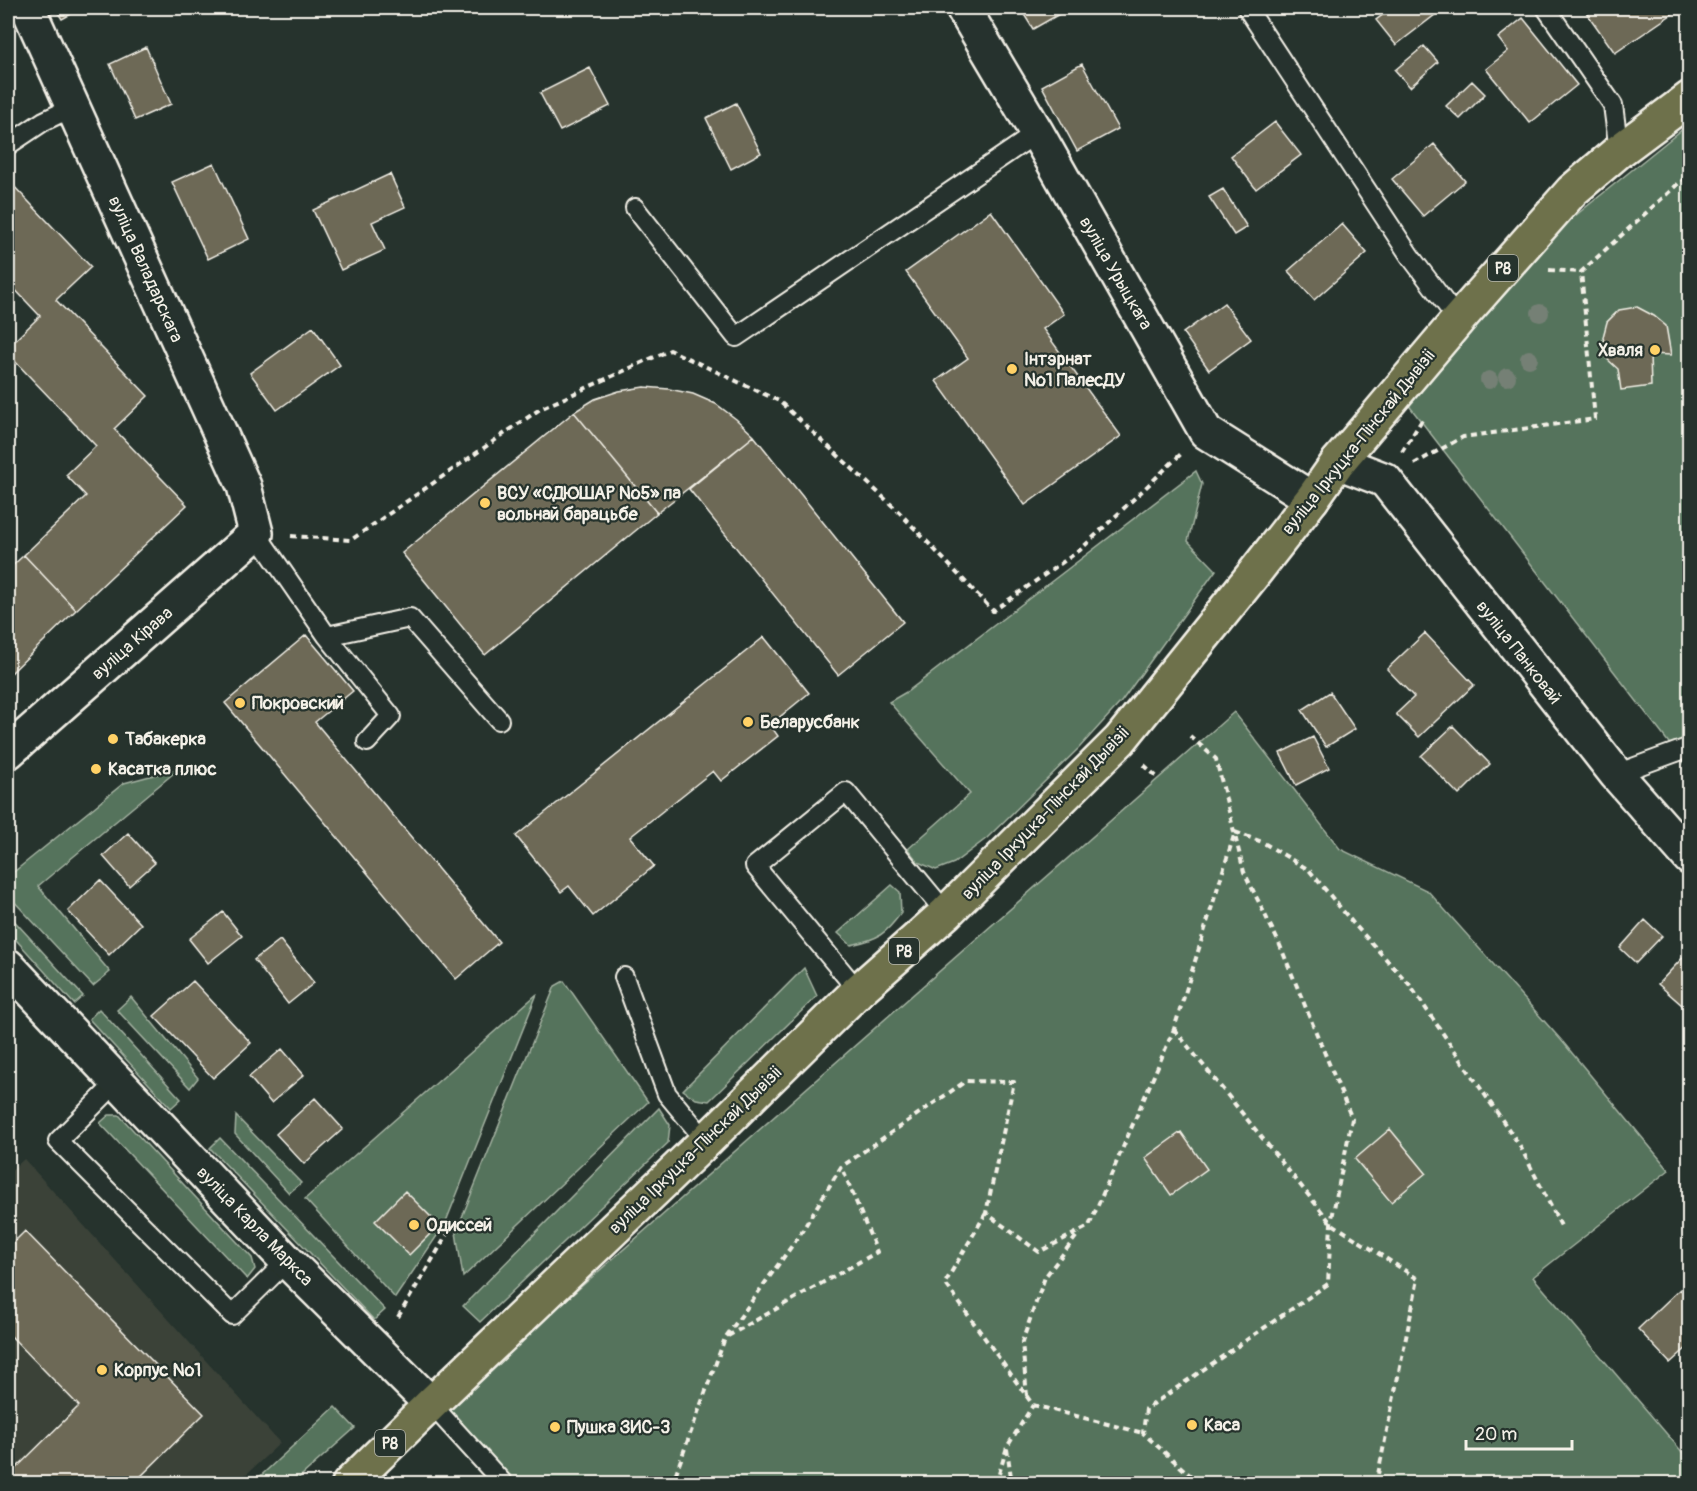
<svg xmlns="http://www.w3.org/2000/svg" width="1697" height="1491" viewBox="0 0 1697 1491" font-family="Pangolin,sans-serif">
<rect width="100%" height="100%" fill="#26332d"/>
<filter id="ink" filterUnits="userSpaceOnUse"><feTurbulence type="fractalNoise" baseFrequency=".0167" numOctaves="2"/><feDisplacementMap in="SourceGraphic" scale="12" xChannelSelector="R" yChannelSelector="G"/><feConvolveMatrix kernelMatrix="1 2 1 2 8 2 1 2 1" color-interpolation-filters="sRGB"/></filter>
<g filter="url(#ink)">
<!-- built -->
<path fill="#3b4339" d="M24,1159L280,1443L237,1483L8,1484V1174Z"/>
<!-- green -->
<path fill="#55735b" stroke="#a4b2a2" stroke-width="1.5" d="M1689,124V769L1407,403L1534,249Z
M1196,471L1202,484L1188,541L1216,570L1121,702L1079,748L987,838L954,863L936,870L918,862L908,849L970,794L889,702L908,691Z
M1234,712L1340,849L1428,891L1562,1041L1669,1170L1533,1277L1689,1460V1483H512L441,1410Z
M180,768L38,886L110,972L93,986L9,896L10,875L124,783Z
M892,885L900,892L901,913C885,935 878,939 851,945L838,933Z
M8,914L83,996L74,1004L8,931Z
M804,968L817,996L709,1101L696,1099L683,1090Z
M564,981L648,1102L463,1277L456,1232L555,986Z
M537,994L445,1224L395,1298L305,1199Z
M131,997L198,1078L190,1088L117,1010Z
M99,1009L181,1099L171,1108L89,1019Z
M659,1108L670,1125L668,1143L480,1322L463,1306Z
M109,1115H119L252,1258L255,1269L247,1279L100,1123Z
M236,1116L301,1183L289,1193L235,1134Z
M220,1138L385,1310L374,1320L210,1148Z
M335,1407L355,1428L293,1483H253Z"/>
<!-- building -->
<path fill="#6d6956" stroke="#f4f1e8" stroke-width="1.5" d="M55,8H82L62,19Z
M1020,8H1070L1033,29Z
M1392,8H1444L1396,45L1376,20Z
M1583,8H1681L1615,53Z
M1523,18L1577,85L1530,123L1486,69L1508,51L1498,38Z
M1424,46L1438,62L1410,87L1395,70Z
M146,47L171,104L135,120L110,64Z
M1082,64L1118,129L1077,151L1042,86Z
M590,68L610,106L560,131L540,93Z
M1472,81L1485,94L1460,119L1446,106Z
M736,103L761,153L731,169L706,118Z
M1275,122L1301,155L1256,189L1231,156Z
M1434,144L1465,181L1423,216L1392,179Z
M214,163L249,239L208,259L172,182Z
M390,174L405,207L372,222L385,250L341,270L313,210Z
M8,180L91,267L56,300L148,396L114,429L187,505L76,610L24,555L86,496L66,475L96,446L8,354V347L40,316L8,282Z
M1223,189L1247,227L1234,235L1209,197Z
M991,211L1064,314L1043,329L1121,436L1025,505L936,381L968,358L906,272Z
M1342,224L1367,253L1314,300L1288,271Z
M1224,303L1251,339L1209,370L1183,333Z
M1637,307L1654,316L1666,326L1671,355L1650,354L1651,386L1621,390L1618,369L1606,358L1603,337L1607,322L1619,310Z
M313,327L340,365L277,410L250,373Z
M644,387L669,389L693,394L716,404L736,419L754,436L657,513L574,412L595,399L619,391Z
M574,412L657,513L485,655L402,553Z
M754,436L903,622L838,675L689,489Z
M24,555L76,610L8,676V570Z
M1425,633L1474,685L1419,737L1396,714L1414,697L1387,669Z
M306,635L353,691L315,722L499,942L456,979L225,703Z
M764,637L809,693L770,725L778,736L721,781L713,771L630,837L654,866L593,916L569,886L561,892L516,836Z
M1330,692L1355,729L1326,747L1302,710Z
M1453,726L1490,764L1459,795L1421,756Z
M1313,737L1329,768L1296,785L1280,753Z
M128,833L155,863L129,886L103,856Z
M100,880L141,924L109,955L68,911Z
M223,912L242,936L208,963L189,939Z
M1645,920L1662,936L1636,963L1620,948Z
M280,940L314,983L288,1004L254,960Z
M1690,950V1012L1658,984Z
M193,981L251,1043L213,1078L154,1016Z
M282,1049L304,1075L271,1103L249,1077Z
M315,1098L343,1129L304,1164L276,1134Z
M1390,1129L1426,1173L1391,1202L1355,1159Z
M1181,1132L1207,1169L1171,1195L1145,1158Z
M405,1191L439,1225L409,1255L375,1221Z
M25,1231L204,1414L133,1484H8V1476L79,1406L8,1333V1248Z
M1680,1289L1690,1299V1345L1670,1363L1638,1329Z"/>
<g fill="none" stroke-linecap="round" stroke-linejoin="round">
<!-- service casing -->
<g stroke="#f4f1e8" stroke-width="22">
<path id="service" d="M1247,8L1410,256L1458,320
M1546,8L1613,105L1619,151
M8,145L44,121L73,107
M635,208L736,337L1037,133
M256,533L327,636L391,716L367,742
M327,636L410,618L499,720
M1616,774L1690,747
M624,977L667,1094L706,1141
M858,991L755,866L846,792L946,913
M117,1082L58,1141L232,1315L287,1261
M431,1404L504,1484"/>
</g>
<!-- minor casing -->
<g stroke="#f4f1e8" stroke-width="38">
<path id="minor" d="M963,8L1037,133L1206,432L1312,499
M1338,462L1385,480L1616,774L1690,858
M8,752L256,533L244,486L28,8"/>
</g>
<!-- secondary casing -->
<g stroke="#f4f1e8" stroke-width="38">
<path id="secondary" d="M8,966L287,1261L431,1404"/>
</g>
<!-- primary casing -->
<g stroke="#f4f1e8" stroke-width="38">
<path id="primary" d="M349,1484L431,1404L706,1141L858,991L946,913L1120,740L1252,576L1312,499L1338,462L1458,320L1572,191L1619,151L1690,98"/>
</g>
<!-- path -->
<path stroke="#f4f1e8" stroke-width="4" stroke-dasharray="6 4.5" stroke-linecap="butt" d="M1549,270L1581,272
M1402,452L1422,420
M1414,464L1463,437L1595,419L1581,272L1690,173
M291,536L351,540L540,409L670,350L779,401L896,509L993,611L1080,550L1182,453
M1190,736L1216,759L1244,872L1279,943L1352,1119L1331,1223L1328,1284L1146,1409L1143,1433L1200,1484
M1144,765L1157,777
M1174,1029L1331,1223L1418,1279L1376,1484
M986,1213L945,1283L1033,1405L1143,1433
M398,1317L447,1235
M728,1336L877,1252L842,1168
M1027,1396L1022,1342L1045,1277L1079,1233
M1007,1449L1012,1484
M672,1484L725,1338L799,1236L841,1167L966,1081L1014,1082L986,1213L1039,1252L1089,1226L1174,1029L1235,832L1262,842L1309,870L1353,923L1409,984L1520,1146L1561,1226
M996,1484L1007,1447L1033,1405"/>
<!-- service -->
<use href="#service" stroke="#26332d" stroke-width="18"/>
<!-- minor -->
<use href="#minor" stroke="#26332d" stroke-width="33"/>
<!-- secondary -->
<use href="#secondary" stroke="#26332d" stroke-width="33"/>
<!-- primary -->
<use href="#primary" stroke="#6e714b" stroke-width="33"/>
</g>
<!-- trees -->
<g fill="#748075">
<circle cx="1540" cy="313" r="9"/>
<circle cx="1529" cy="359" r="9"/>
<circle cx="1507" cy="377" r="9"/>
<circle cx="1489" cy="380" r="9"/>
</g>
</g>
<!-- markers -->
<g fill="#ffd166" stroke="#26332d" stroke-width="2">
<circle cx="1655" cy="350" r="6"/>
<circle cx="1012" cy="369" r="6"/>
<circle cx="485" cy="503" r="6"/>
<circle cx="240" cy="703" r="6"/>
<circle cx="748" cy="722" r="6"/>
<circle cx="113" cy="739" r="6"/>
<circle cx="96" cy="769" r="6"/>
<circle cx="414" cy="1225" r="6"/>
<circle cx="102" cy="1370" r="6"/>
<circle cx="1192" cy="1425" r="6"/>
<circle cx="555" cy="1427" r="6"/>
</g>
<g text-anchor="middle" stroke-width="4.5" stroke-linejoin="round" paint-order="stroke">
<!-- shield labels -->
<g fill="#26332d" stroke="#b6b8b0" stroke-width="1.5">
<rect x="1488" y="255" width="30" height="26" rx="4.5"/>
<rect x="889" y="938" width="30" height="26" rx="4.5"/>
<rect x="375" y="1430" width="30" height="26" rx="4.5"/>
</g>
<g font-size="16" font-weight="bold" fill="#f4f1e8">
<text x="1503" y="274">Р8</text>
<text x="904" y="957">Р8</text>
<text x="390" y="1449">Р8</text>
</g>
<!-- street labels -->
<g font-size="18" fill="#f4f1e8" stroke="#26332d">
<text transform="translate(146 269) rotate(66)" y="6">вуліца Валадарскага</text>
<text transform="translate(1116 273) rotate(60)" y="6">вуліца Урыцкага</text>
<text transform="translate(1358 442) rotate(-51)" y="6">вуліца Іркуцка-Пінскай Дывізіі</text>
<text transform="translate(132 643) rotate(-41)" y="6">вуліца Кірава</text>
<text transform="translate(1519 652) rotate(52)" y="6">вуліца Панковай</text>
<text transform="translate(1045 813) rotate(-46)" y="6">вуліца Іркуцка-Пінскай Дывізіі</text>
<text transform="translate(695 1150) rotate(-44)" y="6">вуліца Іркуцка-Пінскай Дывізіі</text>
<text transform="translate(255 1226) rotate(46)" y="6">вуліца Карла Маркса</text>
</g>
<!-- poi labels -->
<g font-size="18" font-weight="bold" fill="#f4f1e8" stroke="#26332d" text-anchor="start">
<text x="1643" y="356" text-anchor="end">Хваля</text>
<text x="1024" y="365">Інтэрнат<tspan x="1024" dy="21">№1 ПалесДУ</tspan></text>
<text x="497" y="499">ВСУ «СДЮШАР №5» па<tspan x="497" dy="21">вольнай барацьбе</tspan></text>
<text x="252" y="709">Покровский</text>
<text x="760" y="728">Беларусбанк</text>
<text x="125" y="745">Табакерка</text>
<text x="108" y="775">Касатка плюс</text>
<text x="426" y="1231">Одиссей</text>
<text x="114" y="1376">Корпус №1</text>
<text x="1204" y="1431">Каса</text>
<text x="567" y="1433">Пушка ЗИС-3</text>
</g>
</g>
<!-- margin -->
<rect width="1697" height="1491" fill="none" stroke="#26332d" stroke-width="30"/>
<rect x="15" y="15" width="1667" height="1461" fill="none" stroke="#f4f1e8" stroke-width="2" filter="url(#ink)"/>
<!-- scale -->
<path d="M1466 1440v9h106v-9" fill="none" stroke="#f4f1e8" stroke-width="3"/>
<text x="1475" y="1440" font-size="18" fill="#f4f1e8" stroke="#26332d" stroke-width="4.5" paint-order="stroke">20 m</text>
</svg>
